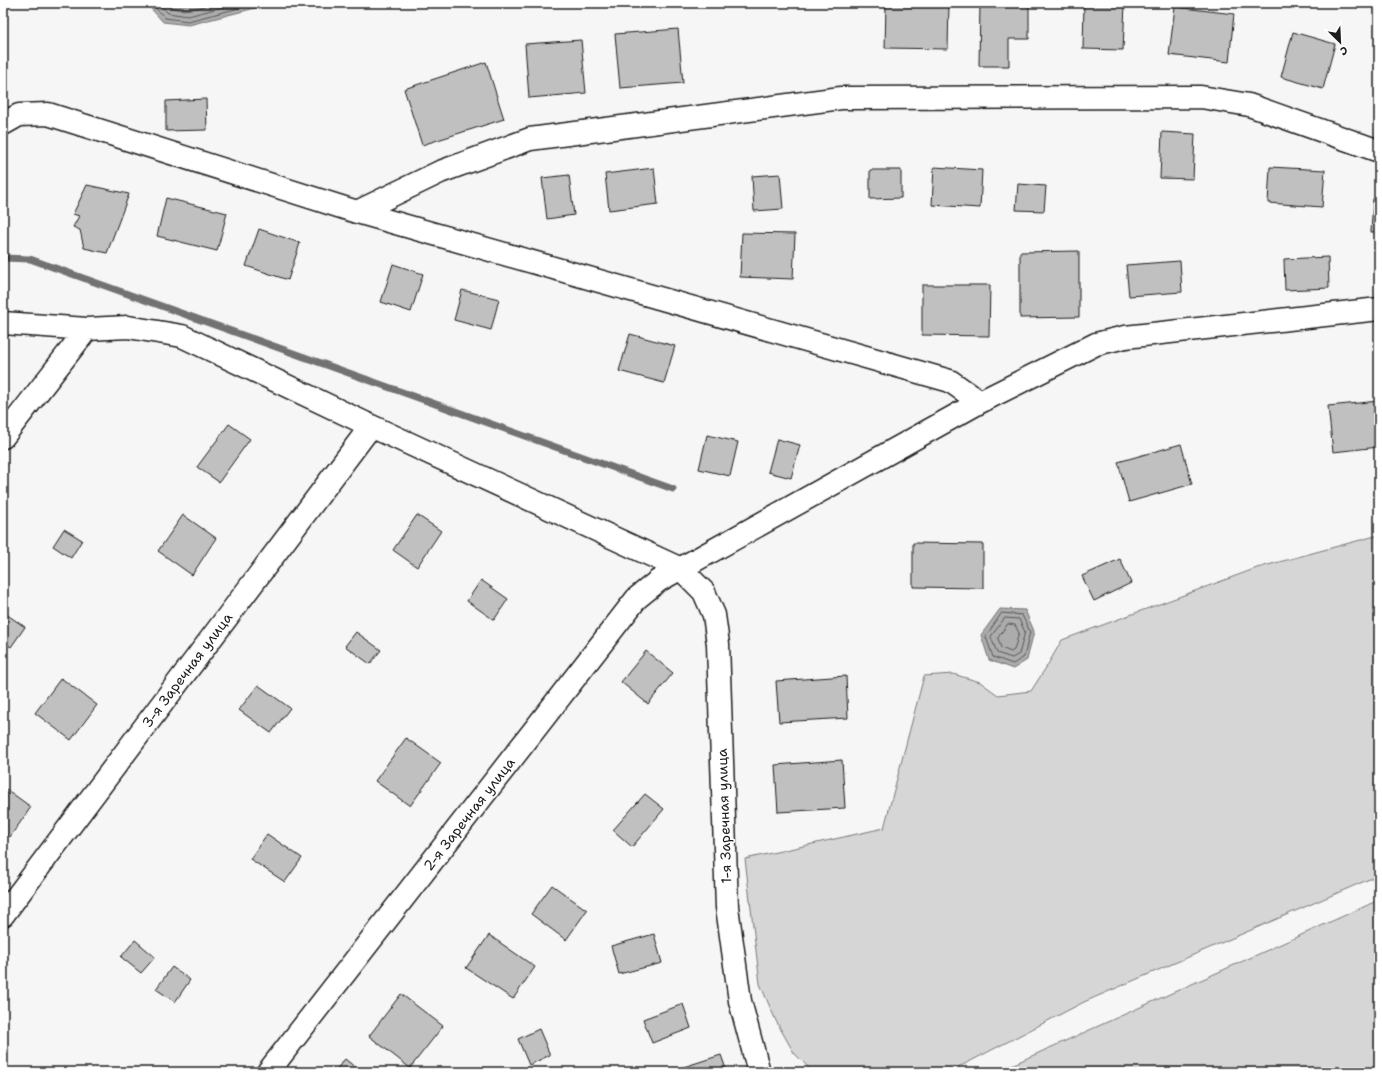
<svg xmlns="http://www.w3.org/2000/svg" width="1382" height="1075" viewBox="0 0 1382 1075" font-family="'Shantell Sans',sans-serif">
<rect width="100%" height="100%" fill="#f6f6f6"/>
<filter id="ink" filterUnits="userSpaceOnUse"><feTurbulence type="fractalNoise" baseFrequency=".025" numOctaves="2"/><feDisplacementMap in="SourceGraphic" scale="8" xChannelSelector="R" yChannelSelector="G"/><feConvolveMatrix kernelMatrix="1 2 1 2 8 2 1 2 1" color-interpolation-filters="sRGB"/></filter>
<g filter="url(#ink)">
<!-- green -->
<path fill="#d6d6d6" stroke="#797979" d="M1379,535V875L1084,1002L963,1065L941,1072H813L794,1053L776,1021L760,984L745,859L884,828L924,676L953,674L980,682L998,695L1031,691L1047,666L1062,640L1257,568Z
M1379,900V1072H996Z"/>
<!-- water -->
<path fill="#acacac" stroke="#727272" d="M146,3H275L189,25L163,22Z
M1000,609L1025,610L1034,631L1027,660L1013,669L989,660L981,635Z"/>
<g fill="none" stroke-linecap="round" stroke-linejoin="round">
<!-- shore -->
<path stroke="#565656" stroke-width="1" d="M151,3L165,18L188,21L259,3
M158,3L168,13L188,16L239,3
M166,3C178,16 200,7 215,3
M1002,613L1022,615L1030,632L1024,657L1013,664L993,657L986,637Z
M1005,618L1019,619L1025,632L1019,654L1012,658L997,653L991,637Z
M1008,624L1015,625L1019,633L1014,650L1011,652L1001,648L998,638Z"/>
<!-- stream -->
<path stroke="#727272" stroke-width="7" d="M3,258L30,259L673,489"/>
</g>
<!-- building -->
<path fill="#c0c0c0" stroke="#1c1c1c" d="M886,3H949L948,49L885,48Z
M980,3H1029V39H1009V66H979Z
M1084,3H1125L1123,50L1083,49Z
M1175,7L1234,14L1229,62L1169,55Z
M678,29L683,83L620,88L615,34Z
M1293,32L1335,44L1323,89L1281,77Z
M581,40L586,93L529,98L525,44Z
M486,62L504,119L422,145L404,89Z
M206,99L207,130L166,131V101Z
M1162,132L1195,134L1193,179L1160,178Z
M934,167L982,170L980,208L932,205Z
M1270,167L1325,170L1322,207L1268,203Z
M654,168L658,204L609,210L605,174Z
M870,170H901V198L870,199Z
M780,174L783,209L754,211L752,176Z
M569,175L574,215L547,219L542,178Z
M1018,184L1046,186L1044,211L1016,210Z
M87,185L129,194L107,253L84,248L80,230L73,227L79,216L73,214Z
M166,198L227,213L217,251L157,236Z
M1373,199L1379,200V232H1371Z
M259,229L300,243L288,280L246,266Z
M742,233L795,234L793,279L740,277Z
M1079,251V317L1020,318V252Z
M1328,257L1329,288L1285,290L1284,259Z
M1180,261L1182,292L1129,296L1126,265Z
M393,264L423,274L411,312L381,302Z
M922,285H990L989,336L922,335Z
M462,290L499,299L491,330L454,320Z
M630,334L675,346L664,383L619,371Z
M1379,401V447L1333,452L1328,406Z
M229,424L250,439L219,482L197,467Z
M707,435L738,442L730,476L699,469Z
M777,439L800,445L791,478L768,472Z
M1181,444L1192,484L1129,502L1118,462Z
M183,515L216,538L192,575L158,551Z
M417,515L441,531L417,567L393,550Z
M64,529L82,540L71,558L53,546Z
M913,543L983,544V588L913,587Z
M1120,559L1131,583L1094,601L1082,576Z
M481,580L508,599L494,620L467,601Z
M3,612L25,627L11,647L3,642Z
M356,632L381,650L370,664L345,646Z
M646,651L673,673L648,704L621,682Z
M846,676L848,718L779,722L776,681Z
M61,678L97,705L71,740L35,713Z
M258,685L290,708L271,733L239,710Z
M406,738L441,763L410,806L375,781Z
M842,760L845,808L778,812L775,765Z
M6,789L31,807L10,837L3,832V794Z
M645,794L664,809L632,847L613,830Z
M267,834L302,858L285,882L250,859Z
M552,885L587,910L566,940L531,914Z
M654,934L662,963L619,974L611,946Z
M489,935L535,967L513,999L466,968Z
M135,940L155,957L141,973L121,957Z
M172,967L190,980L175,1002L156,989Z
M401,994L443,1026L410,1068L369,1036Z
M683,1004L691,1028L652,1043L643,1019Z
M539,1029L550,1055L529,1065L518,1039Z
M721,1055L727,1072H668Z
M345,1059L361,1072H334Z"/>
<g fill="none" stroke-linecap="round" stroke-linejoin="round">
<!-- street casing -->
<g stroke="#1c1c1c" stroke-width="25">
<path id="street" d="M3,124L19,115L48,114L357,212L950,381L980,402
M357,212L440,172L530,139L841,98L1201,97L1249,105L1379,151
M3,323L87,329L128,327L182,336L371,426L681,569L704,592L714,615L718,644L727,907L740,1001L759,1072
M3,437L87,329
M3,915L371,426
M268,1072L637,598L658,581L980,402L1096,344L1125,337L1379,309"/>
</g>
<!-- street -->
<use href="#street" stroke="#fff" stroke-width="22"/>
</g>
</g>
<g text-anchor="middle" stroke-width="3.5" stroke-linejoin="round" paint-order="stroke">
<!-- street labels -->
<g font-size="14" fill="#1c1c1c" stroke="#fff">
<text transform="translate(187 670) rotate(-53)" y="5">3-я Заречная улица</text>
<text transform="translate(469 814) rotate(-52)" y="5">2-я Заречная улица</text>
<text transform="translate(724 816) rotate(-92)" y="5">1-я Заречная улица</text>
</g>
</g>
<!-- margin -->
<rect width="1382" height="1075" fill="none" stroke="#fff" stroke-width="16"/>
<rect x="8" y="8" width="1366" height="1059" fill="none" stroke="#1c1c1c" stroke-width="1.5" filter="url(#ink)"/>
<!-- north arrow -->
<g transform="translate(1340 42) rotate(156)" stroke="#ffffff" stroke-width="3" paint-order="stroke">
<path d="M0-3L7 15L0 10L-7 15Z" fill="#1c1c1c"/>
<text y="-6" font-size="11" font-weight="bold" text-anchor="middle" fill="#1c1c1c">С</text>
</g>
</svg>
